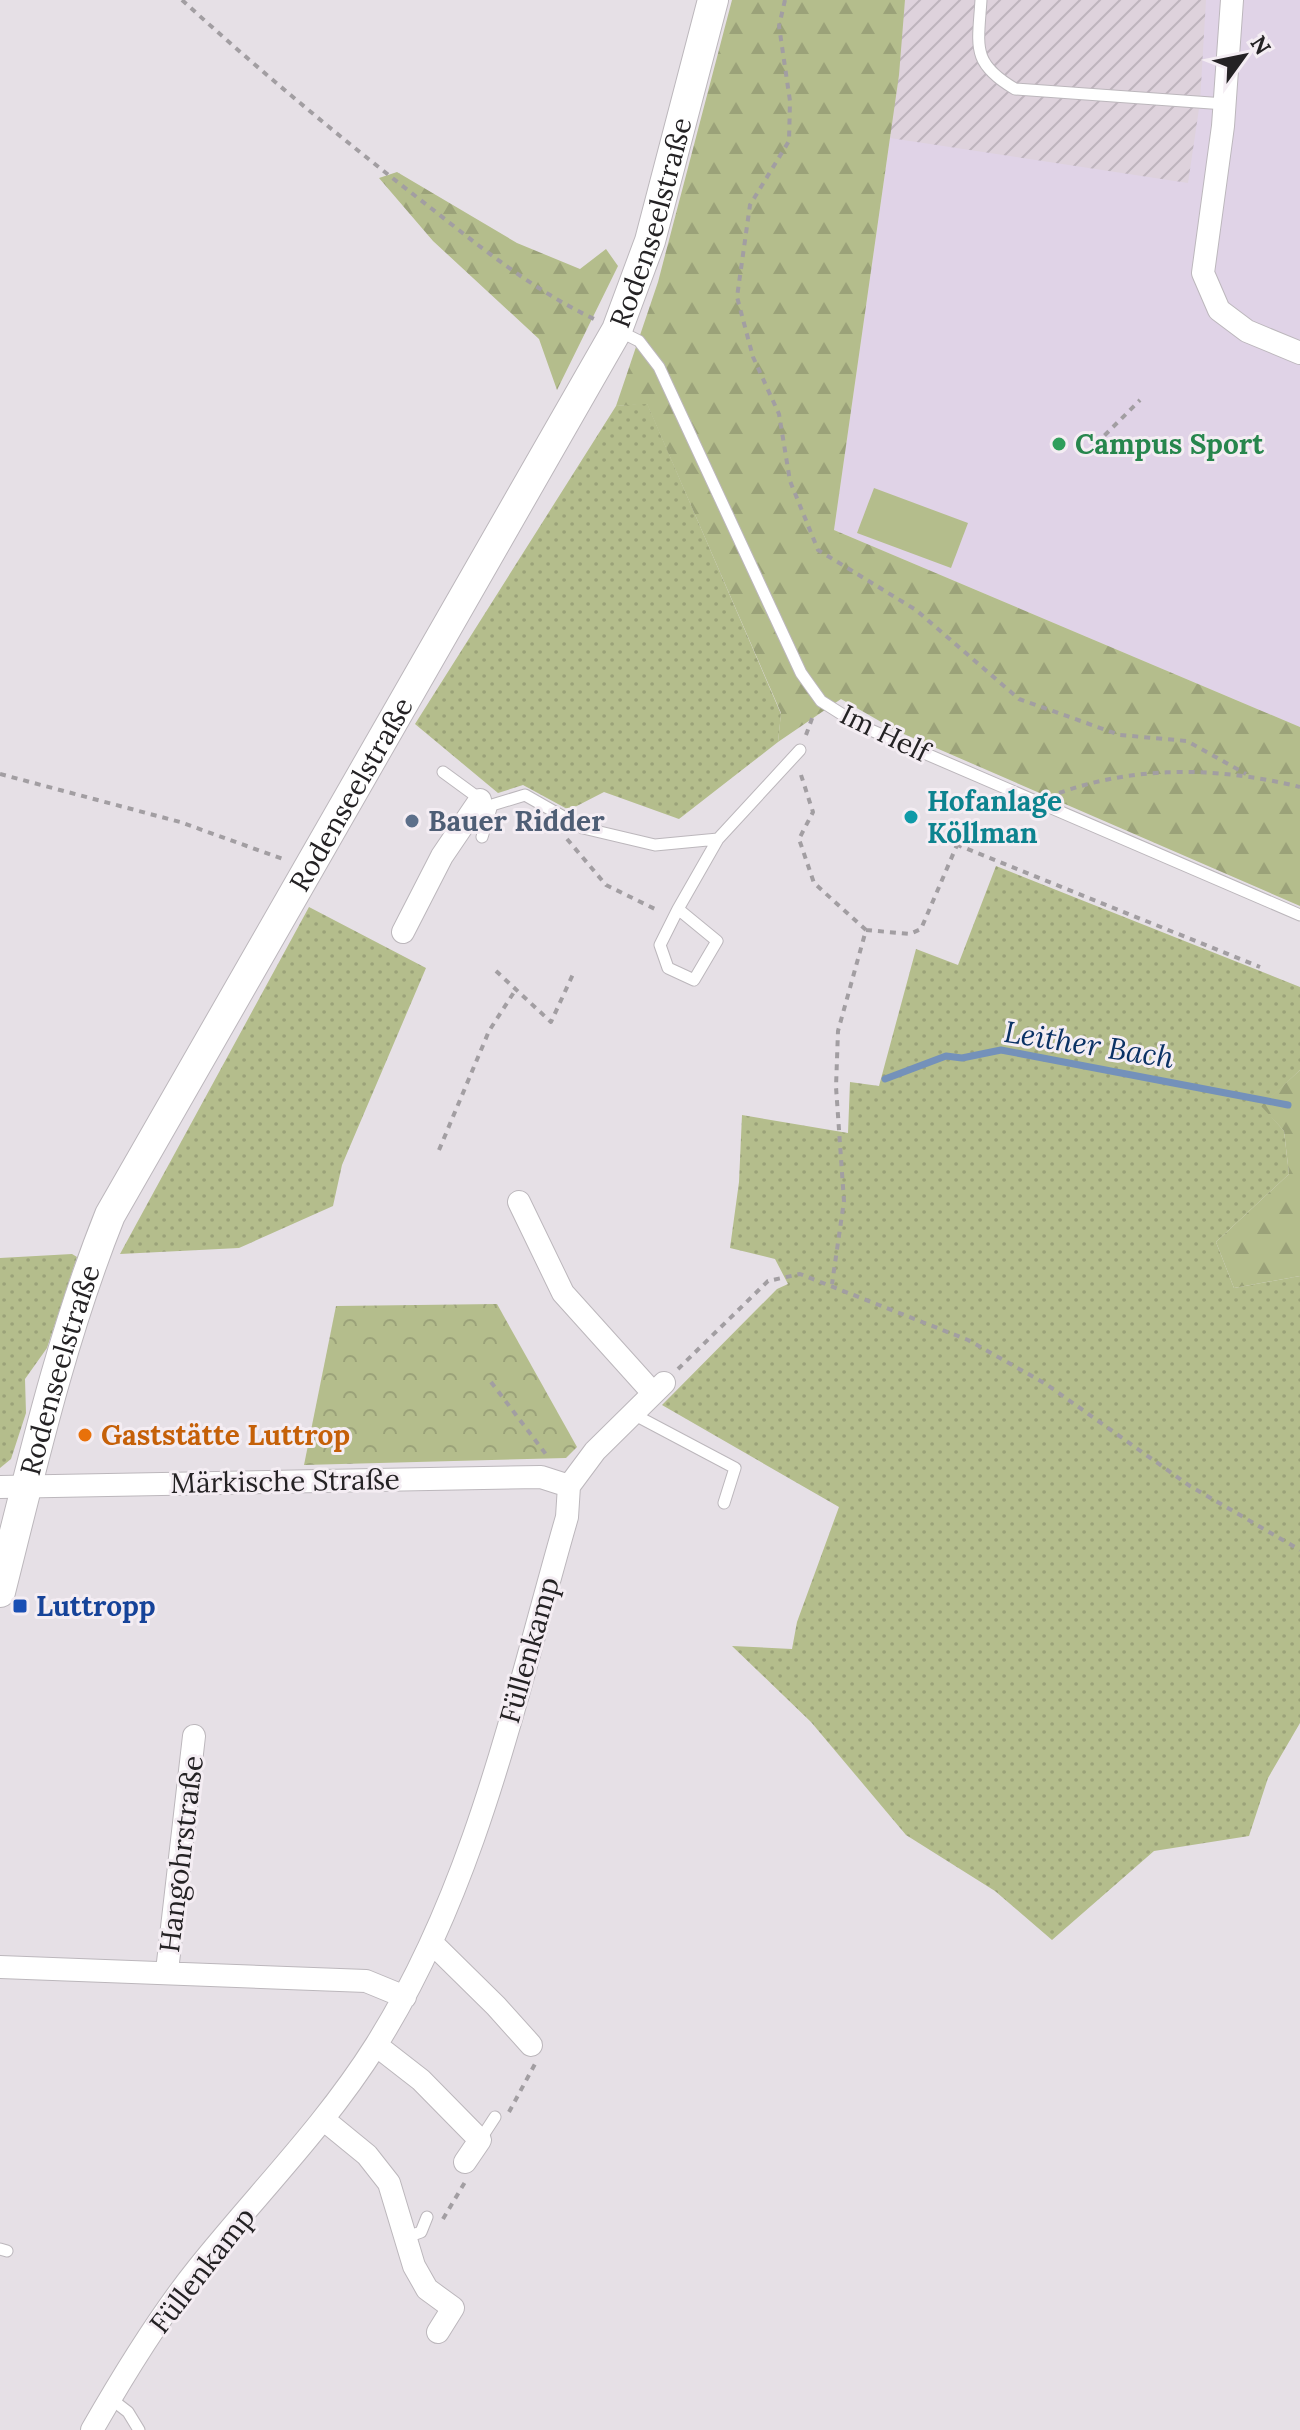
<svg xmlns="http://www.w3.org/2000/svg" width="1300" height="2430" viewBox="0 0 1300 2430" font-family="Lora,serif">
<defs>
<pattern id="industrial-furrows" width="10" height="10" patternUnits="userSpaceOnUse" patternTransform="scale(2)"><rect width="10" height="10" fill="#ded2dc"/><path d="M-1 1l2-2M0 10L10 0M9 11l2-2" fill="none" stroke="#beb4bd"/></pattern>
<pattern id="grass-dots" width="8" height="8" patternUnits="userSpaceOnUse" patternTransform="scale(2)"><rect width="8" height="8" fill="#b4bd8c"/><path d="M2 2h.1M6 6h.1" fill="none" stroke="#9ba279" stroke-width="1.8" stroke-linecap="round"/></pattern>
<pattern id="forest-firs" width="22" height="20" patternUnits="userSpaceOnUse" patternTransform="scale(2)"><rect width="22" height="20" fill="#b4bd8c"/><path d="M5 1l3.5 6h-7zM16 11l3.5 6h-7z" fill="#9ba279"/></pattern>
<pattern id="park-crowns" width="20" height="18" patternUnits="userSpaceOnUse" patternTransform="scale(2)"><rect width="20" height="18" fill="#b4bd8c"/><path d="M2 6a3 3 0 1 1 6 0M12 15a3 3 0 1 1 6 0" fill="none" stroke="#9ba279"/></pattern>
</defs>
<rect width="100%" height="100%" fill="#e6e0e6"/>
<!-- commercial -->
<path fill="#e0d3e7" d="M905,0H1300V727L834,530L899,75Z"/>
<!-- industrial -->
<path fill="url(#industrial-furrows)" d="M905,0H1206L1200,102L1188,183L890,138Z"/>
<!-- grass -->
<path fill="url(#grass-dots)" d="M647,403L781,714L778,742L679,819L604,792L569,810L523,785L498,793L415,724L616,406Z
M996,866L1300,987V1070L1262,1106L1284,1131L1289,1174L1216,1242L1234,1288L1300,1276V1723L1268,1778L1249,1836L1154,1851L1052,1940L995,1891L906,1835L811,1722L732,1646L792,1649L797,1622L839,1507L662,1405L777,1289L788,1284L775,1259L730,1248L739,1182L742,1115L848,1133L850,1082L879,1086L916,949L958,965Z
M309,907L426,968L342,1165L333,1206L239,1248L120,1254Z
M72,1254L77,1257L47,1348L25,1379L26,1413L11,1459L0,1468V1258Z"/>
<!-- forest -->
<path fill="url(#forest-firs)" d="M732,0H905L899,75L834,530L1300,727V906L897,731L841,699L778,742L781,713L647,404L616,406L658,282Z
M397,172L517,243L580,269L606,249L618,266L557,390L539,339L433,241L379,178Z
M1300,1070V1276L1234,1288L1216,1242L1289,1174L1284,1131L1261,1106Z"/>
<!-- park -->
<path fill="url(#park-crowns)" d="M497,1304L577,1447L566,1458L304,1465L336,1306Z"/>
<!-- pitch -->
<path fill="#b4bd8c" d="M874,488L968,523L951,568L857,533Z"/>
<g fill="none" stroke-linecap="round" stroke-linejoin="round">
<!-- stream -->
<path stroke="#7491ba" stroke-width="7" d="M885,1079L946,1056L962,1058L1001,1050L1288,1105"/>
<!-- lane casing -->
<g stroke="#bcb7bc" stroke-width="13">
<path id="lane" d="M981,0C978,47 971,63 1015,89L1225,104
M617,330L639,341L659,367L801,673L821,701L859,725L1300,915
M443,772L484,802
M482,837L492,805L525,795L583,828L655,845L718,839
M678,909L660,945L668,968L694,980L717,941L678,909L718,839L800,750
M633,1414L735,1468L724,1503
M480,2140L495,2117
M407,2237L421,2232L427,2217
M0,2249L7,2251
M110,2398L128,2412L139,2430"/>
</g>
<!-- street casing -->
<g stroke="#bcb7bc" stroke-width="24">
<path id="street" d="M1232,0L1223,126L1203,273L1219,310L1247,331L1300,353
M403,932L442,856L480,800
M519,1202L563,1293L653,1393
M0,1487L541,1477L569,1486
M433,1944L496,2006L531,2045
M0,1967L366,1981L405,1997
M167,1971L194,1736
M376,2045L421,2080L480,2140L465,2162
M323,2119L367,2155L389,2183L414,2266L427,2289L453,2308L438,2332
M92,2430C124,2374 158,2318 198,2268C258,2193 325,2126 376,2045C477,1885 515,1697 567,1517L569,1486L595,1451L664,1383"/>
</g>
<!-- secondary casing -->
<g stroke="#bcb7bc" stroke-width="32">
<g id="secondary">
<path id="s1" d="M0,1592C32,1465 61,1337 110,1215L617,330L650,241L713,0"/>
</g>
</g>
<!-- path -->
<path stroke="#a29ea2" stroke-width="4" stroke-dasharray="6 6" stroke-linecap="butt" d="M182,0C261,72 343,140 427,205C479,246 533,290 594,319
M785,0L779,26L790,101L789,141L750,205L737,297L753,357L779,414L790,481L818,550L916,610L1019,699L1120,735L1187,741L1246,774
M1096,444L1140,400
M806,735L814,713
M0,774L180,822L283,859
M801,775L813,812L799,839L814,883L866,930L838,1031L836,1087L844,1201L832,1284
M1059,793C1138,765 1219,767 1300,787
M567,839L606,885L659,911
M945,840L1260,967
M866,930L910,934L921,929L957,845
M496,971L551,1022L574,972
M439,1150L489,1031L516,989
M678,1369L768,1281L800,1274L968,1340L1046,1384L1190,1486L1300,1550
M491,1382L548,1457
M509,2112L535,2064
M443,2219L465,2182"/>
<!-- lane -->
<use href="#lane" stroke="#fff" stroke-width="11"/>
<!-- street -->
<use href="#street" stroke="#fff" stroke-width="22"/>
<!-- secondary -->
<use href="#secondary" stroke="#fff" stroke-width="30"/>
</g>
<!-- markers -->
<circle fill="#2e9e5b" stroke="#f4edf3" stroke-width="3" cx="1059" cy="444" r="8"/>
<circle fill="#0f9aa8" stroke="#f4edf3" stroke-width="3" cx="911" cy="817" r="8"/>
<circle fill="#5c6f8a" stroke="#f4edf3" stroke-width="3" cx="412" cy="821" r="8"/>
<circle fill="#e8710a" stroke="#f4edf3" stroke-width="3" cx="85" cy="1435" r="8"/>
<rect fill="#1a4fb4" stroke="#f4edf3" stroke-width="3" x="12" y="1598" width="16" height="16" rx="4"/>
<g text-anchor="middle" stroke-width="6" stroke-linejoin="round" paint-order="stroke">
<!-- street labels -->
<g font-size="28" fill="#242224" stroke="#f4edf3">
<text dy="10" stroke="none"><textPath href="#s1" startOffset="1526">Rodenseelstraße</textPath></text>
<text transform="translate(885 733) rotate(26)" y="10">Im Helf</text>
<text dy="10" stroke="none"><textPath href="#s1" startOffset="878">Rodenseelstraße</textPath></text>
<text dy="10" stroke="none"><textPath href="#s1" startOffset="230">Rodenseelstraße</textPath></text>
<text transform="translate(285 1481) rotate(-1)" y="10">Märkische Straße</text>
<text transform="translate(529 1650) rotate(-74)" y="10">Füllenkamp</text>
<text transform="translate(181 1854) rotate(-83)" y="10">Hangohrstraße</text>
<text transform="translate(202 2270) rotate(-52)" y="10">Füllenkamp</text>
</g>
<!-- leisure labels -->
<g font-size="28" font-weight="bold" fill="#27864d" stroke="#f4edf3" text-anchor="start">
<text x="1075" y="454">Campus Sport</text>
</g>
<!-- culture labels -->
<g font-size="28" font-weight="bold" fill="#0d838f" stroke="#f4edf3" text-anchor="start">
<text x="927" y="811">Hofanlage<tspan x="927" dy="32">Köllman</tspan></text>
</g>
<!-- service labels -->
<g font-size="28" font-weight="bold" fill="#4e5e75" stroke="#f4edf3" text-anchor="start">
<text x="428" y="831">Bauer Ridder</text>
</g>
<!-- food labels -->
<g font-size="28" font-weight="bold" fill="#c56008" stroke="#f4edf3" text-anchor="start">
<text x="101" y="1445">Gaststätte Luttrop</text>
</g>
<!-- transit labels -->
<g font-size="28" font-weight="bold" fill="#164399" stroke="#f4edf3" text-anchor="start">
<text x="36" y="1616">Luttropp</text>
</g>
<!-- water labels -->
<g font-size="30" font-style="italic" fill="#0a3265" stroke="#f4edf3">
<text transform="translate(1089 1045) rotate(9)" y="10">Leither Bach</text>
</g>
</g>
<!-- north arrow -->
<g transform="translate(1244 56) rotate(57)" stroke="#f4edf3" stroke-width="6" paint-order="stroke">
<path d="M0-6L14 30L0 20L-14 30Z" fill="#242224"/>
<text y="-12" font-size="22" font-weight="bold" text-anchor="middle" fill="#242224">N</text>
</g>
</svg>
